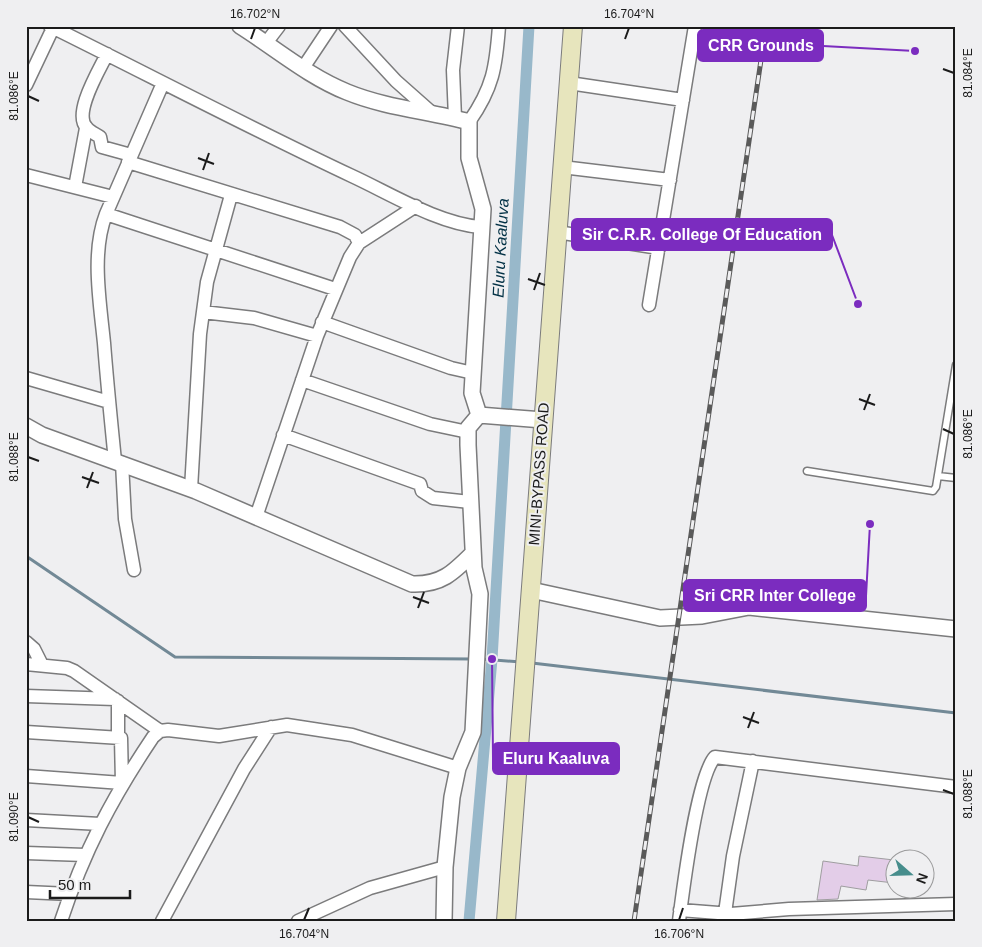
<svg xmlns="http://www.w3.org/2000/svg" width="982" height="947" viewBox="0 0 982 947" font-family="Arial,sans-serif">
<rect width="100%" height="100%" fill="#efeff1"/>
<g fill="none" stroke-linecap="round" stroke-linejoin="round">
<!-- stream -->
<path stroke="#728996" stroke-width="3" d="M26,556L175,657L473,659
M482,659L521,662
M532,663L956,713"/>
<!-- canal -->
<path stroke="#98b8ca" stroke-width="11" d="M469,921L492,659L529,26"/>
</g>
<!-- building -->
<path fill="#e3cde8" stroke="#9f9ea0" d="M859,856L894,860V883L868,880L866,890L841,886L838,899L817,900L823,861L858,866Z"/>
<g fill="none" stroke-linecap="round" stroke-linejoin="round">
<!-- service casing -->
<g stroke="#7b7b7c" stroke-width="9">
<path id="service" d="M807,471L933,491L936,487L956,365
M938,476L956,478"/>
</g>
<!-- minor casing -->
<g stroke="#7b7b7c" stroke-width="15">
<path id="minor" d="M50,26C151,76 250,128 352,176C391,194 439,224 481,227
M345,26L396,81L431,112
M266,43L279,26
M107,54C100,69 72,114 87,128C90,132 96,134 100,137L102,147L131,155
M303,68L331,26
M569,83L683,100
M26,85L53,28
M455,118L453,70L458,26
M469,122C493,88 496,67 499,26
M128,162L340,227L355,235L359,243
M562,167L670,180
M26,175L113,197
M75,187L86,128
M106,214L335,289
M557,232L659,248
M649,305L695,26
M203,312L254,318L317,336
M322,322L451,368L473,373
M26,378L109,402
M302,380L430,424L468,432
M283,435L420,484L422,491L433,498L470,502
M115,461C111,421 107,382 104,343C100,302 91,253 106,214L163,83
M122,463L125,519L134,570
M191,489L200,334L207,282L231,195
M256,517L317,336L350,257L359,243L416,206
M26,642L34,649L42,665
M26,664L67,668L74,671L160,731
M26,696L115,699
M118,701V736
M26,732L121,738L122,783
M518,757H595
M26,776L122,783
M26,820L100,824
M26,853L85,855
M26,892L70,894
M680,910L731,914L789,909L956,904
M725,913L733,856L753,761
M61,921C84,851 112,798 153,737L160,731L168,730L219,736L287,725L352,735L458,768
M162,921L244,769L271,727
M298,921L370,888L445,867
M679,921C683,890 697,776 715,757L956,787"/>
</g>
<!-- tertiary casing -->
<g stroke="#7b7b7c" stroke-width="18">
<path id="tertiary" d="M240,26C275,48 309,77 347,92C386,108 429,111 469,122V158L483,209L472,393L479,415
M479,415L543,420
M26,426L42,435L196,491L412,584C441,585 453,573 473,553
M531,590L660,618L702,616L749,607L956,629
M444,921L445,867L452,797L458,768L473,732L480,594L474,568L468,445V428L479,415"/>
</g>
<!-- secondary casing -->
<g stroke="#7b7b7c" stroke-width="20">
<path id="secondary" d="M506,921L573,26"/>
</g>
<!-- service -->
<use href="#service" stroke="#fff" stroke-width="6"/>
<!-- minor -->
<use href="#minor" stroke="#fff" stroke-width="12"/>
<!-- tertiary -->
<use href="#tertiary" stroke="#fff" stroke-width="15"/>
<!-- secondary -->
<use href="#secondary" stroke="#e7e5bd" stroke-width="18"/>
<!-- rail casing -->
<g stroke="#5a5a5a" stroke-width="5">
<path id="rail" d="M634,921L766,26"/>
</g>
<!-- rail -->
<use href="#rail" stroke="#efeff1" stroke-width="3" stroke-dasharray="9" stroke-linecap="butt"/>
</g>
<!-- ticks -->
<path fill="none" stroke="#1b1b1b" stroke-width="2" d="M251,39L255,28M625,39L629,28M943,69L954,73M28,96L39,101M198,158L214,164M203,170L209,153M528,279L545,285M534,290L540,273M859,399L875,405M864,410L870,394M943,429L954,434M28,457L39,461M82,477L99,483M87,488L93,472M413,597L429,603M418,608L424,592M743,717L759,723M748,728L754,712M943,790L954,794M28,817L39,822M304,920L309,908M679,920L683,908"/>
<g text-anchor="middle" stroke-width="4" stroke-linejoin="round" paint-order="stroke">
<!-- street labels -->
<g font-size="15" fill="#1b1b1b" stroke="#efeff1">
<text transform="translate(539 474) rotate(-86)" y="5">MINI-BYPASS ROAD</text>
</g>
<!-- water labels -->
<g font-size="16" font-style="italic" fill="#023145" stroke="#efeff1">
<text transform="translate(500 248) rotate(-87)" y="6">Eluru Kaaluva</text>
</g>
</g>
<!-- callouts -->
<path fill="none" stroke="#7b2cbf" stroke-width="2" d="M915 51L823 46M858 304L832 235M870 524L866 596M492 659L493 758"/>
<g fill="#7b2cbf" stroke="#efeff1" stroke-width="2">
<circle cx="915" cy="51" r="5"/>
<circle cx="858" cy="304" r="5"/>
<circle cx="870" cy="524" r="5"/>
<circle cx="492" cy="659" r="5"/>
</g>
<g fill="#7b2cbf" stroke="#7b2cbf" stroke-width="2">
<rect x="698" y="30" width="125" height="31" rx="5"/>
<rect x="572" y="219" width="260" height="31" rx="5"/>
<rect x="684" y="580" width="182" height="31" rx="5"/>
<rect x="493" y="743" width="126" height="31" rx="5"/>
</g>
<g font-size="16" text-anchor="middle" font-weight="bold" fill="#fff">
<text x="761" y="51">CRR Grounds</text>
<text x="702" y="240">Sir C.R.R. College Of Education</text>
<text x="775" y="601">Sri CRR Inter College</text>
<text x="556" y="764">Eluru Kaaluva</text>
</g>
<!-- border -->
<rect width="982" height="947" fill="none" stroke="#efeff1" stroke-width="55"/>
<!-- north arrow -->
<g transform="translate(910 874) rotate(110)"><circle r="24" fill="#efeff1" stroke="#9a9a9b"/>
<path d="M0-4L9 19L0 12L-9 19Z" fill="#468d8c"/>
<text y="-8" font-size="14" font-weight="bold" text-anchor="middle" fill="#1b1b1b">N</text>
</g>
<!-- scale -->
<path d="M50 890v8h80v-8" fill="none" stroke="#1b1b1b" stroke-width="2.5"/>
<text x="58" y="890" font-size="15" fill="#1b1b1b" stroke="#efeff1" stroke-width="4" paint-order="stroke">50 m</text>
<rect x="28" y="28" width="926" height="892" fill="none" stroke="#1b1b1b" stroke-width="2"/>
<g font-size="12" text-anchor="middle" fill="#1b1b1b">
<text x="255" y="18">16.702°N</text>
<text x="629" y="18">16.704°N</text>
<text transform="translate(968 73) rotate(-90)" y="4">81.084°E</text>
<text transform="translate(14 96) rotate(-90)" y="4">81.086°E</text>
<text transform="translate(968 434) rotate(-90)" y="4">81.086°E</text>
<text transform="translate(14 457) rotate(-90)" y="4">81.088°E</text>
<text transform="translate(968 794) rotate(-90)" y="4">81.088°E</text>
<text transform="translate(14 817) rotate(-90)" y="4">81.090°E</text>
<text x="304" y="938">16.704°N</text>
<text x="679" y="938">16.706°N</text>
</g>
</svg>
